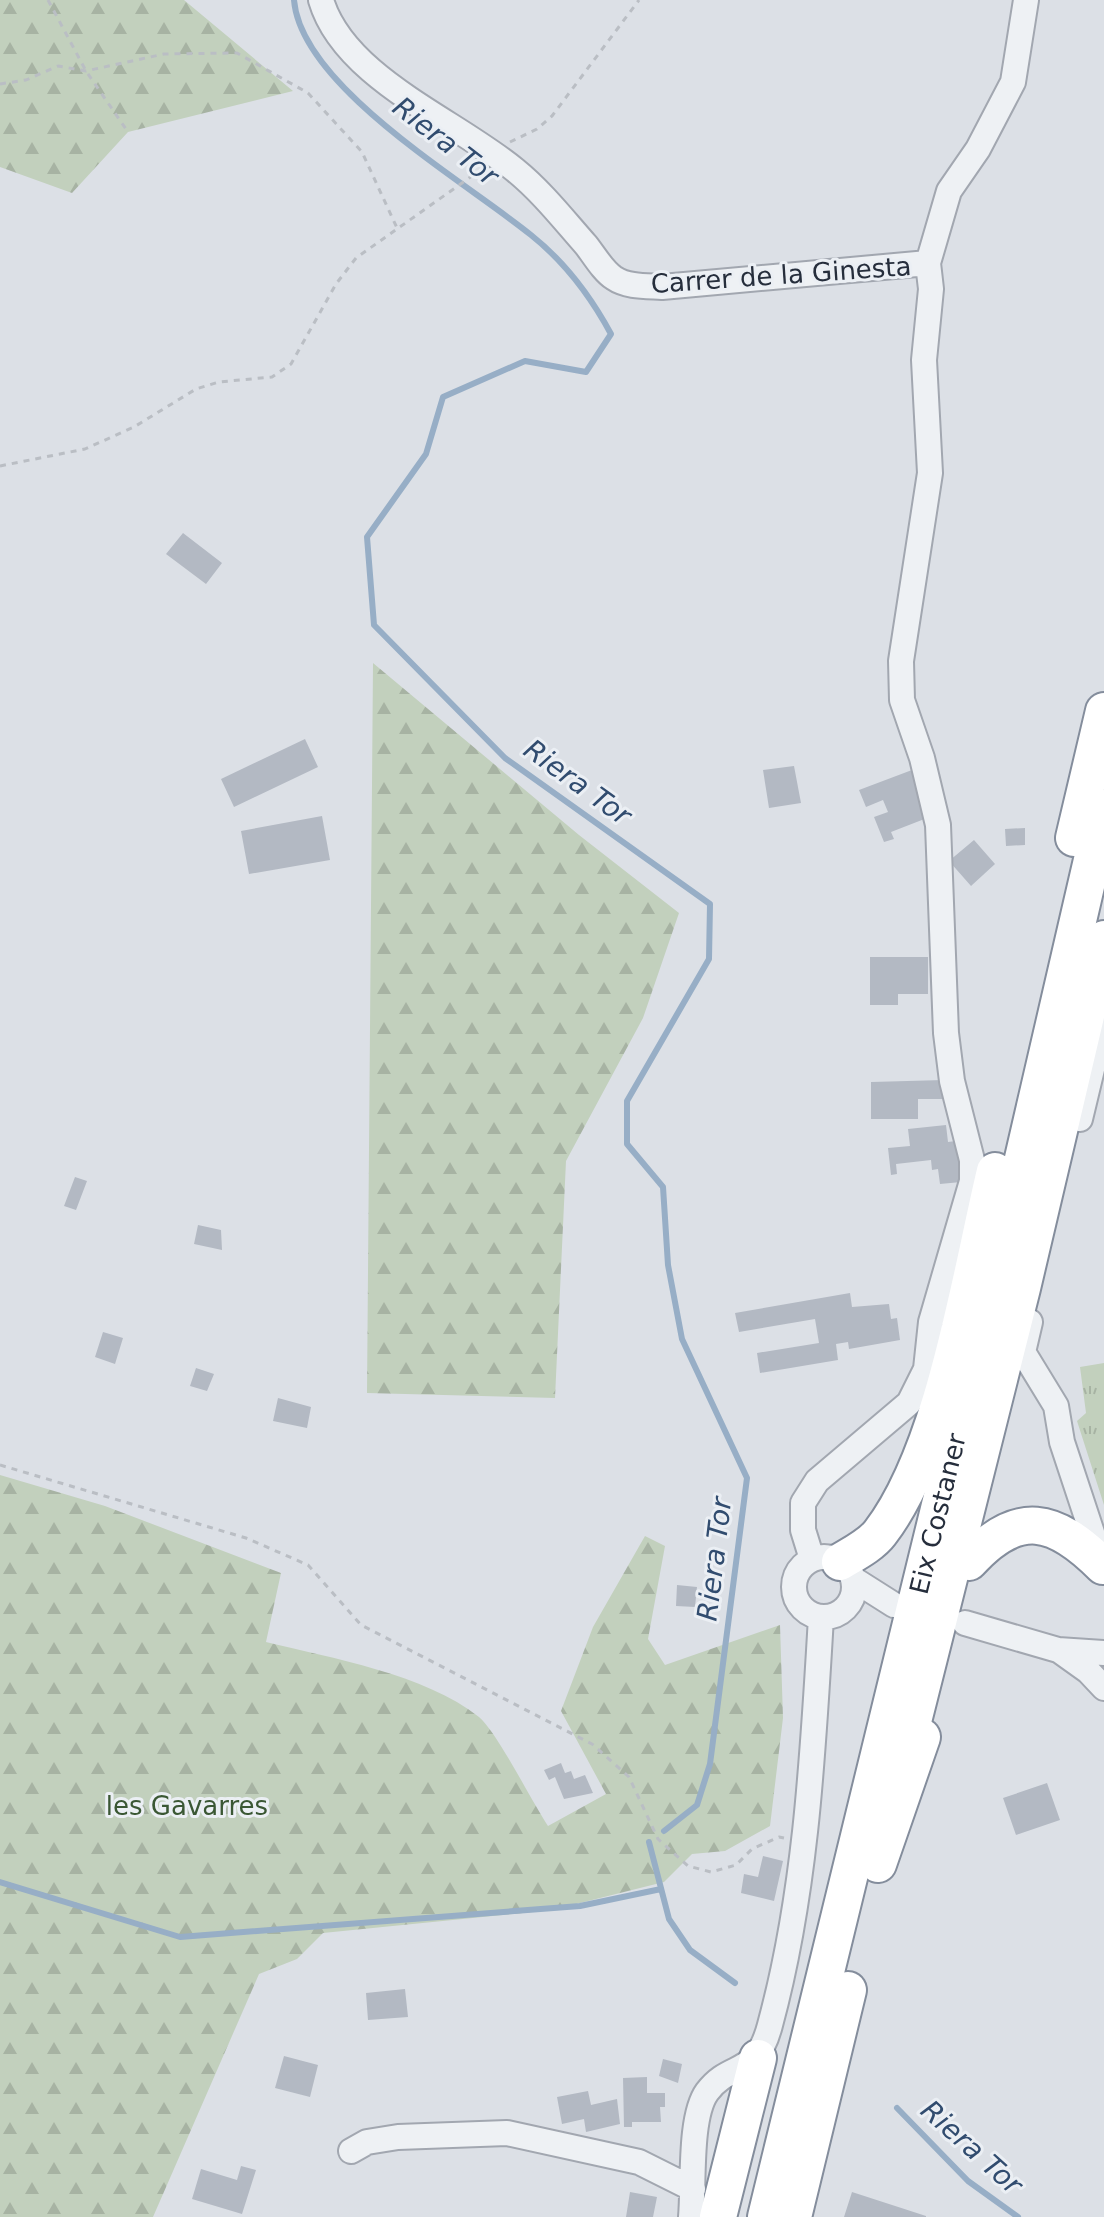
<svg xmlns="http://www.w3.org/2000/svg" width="1104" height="2217" viewBox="0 0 1104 2217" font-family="'DejaVu Sans',sans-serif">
<defs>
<pattern id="grass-tufts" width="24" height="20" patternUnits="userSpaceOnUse" patternTransform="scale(2)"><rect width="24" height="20" fill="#c2d0bd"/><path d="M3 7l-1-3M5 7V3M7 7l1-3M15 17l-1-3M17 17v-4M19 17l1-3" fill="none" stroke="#a7b3a3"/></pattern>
<pattern id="forest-firs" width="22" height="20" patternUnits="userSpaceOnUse" patternTransform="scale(2)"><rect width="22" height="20" fill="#c2d0bd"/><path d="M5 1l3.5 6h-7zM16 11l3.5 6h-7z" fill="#a7b3a3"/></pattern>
</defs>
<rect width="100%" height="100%" fill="#dce0e6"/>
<!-- grass -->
<path fill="url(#grass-tufts)" d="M1104,1363V1505L1077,1421L1086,1413L1080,1367Z"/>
<!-- forest -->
<path fill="url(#forest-firs)" d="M0,0H184L293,91L128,132L72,193L0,167Z
M373,663L579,835L679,913L643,1018L566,1161L555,1398L367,1393Z
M0,1475L105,1506L281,1573L266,1642C331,1658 425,1674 479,1717C497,1732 532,1802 548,1826L606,1794L561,1711L593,1627L645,1536L665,1546L648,1639L665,1665L780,1625L783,1718L770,1826L725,1851L692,1854L664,1882L552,1910L323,1933L297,1959L259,1974L153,2217H0Z"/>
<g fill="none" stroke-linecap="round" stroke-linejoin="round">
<!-- stream -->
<path stroke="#97aec6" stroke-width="6" d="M294,0C301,87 466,182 531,235C565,262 591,297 611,334L586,372L525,361L443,397L426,454L367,537L374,625L505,758L710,904L709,959L627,1101V1144L663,1187L668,1265L682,1339L747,1478L710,1764L697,1805L664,1831
M649,1842L669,1919L690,1950L735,1983
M0,1882L180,1937L580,1906L661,1889
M897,2108L968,2181L1018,2217"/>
</g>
<!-- building -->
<path fill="#b3b9c3" d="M183,533L222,563L206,584L166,554Z
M305,739L318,767L234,807L221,779Z
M794,766L801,803L769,808L763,770Z
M912,770L927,818L891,832L894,839L884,842L874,817L888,812L883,800L866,807L859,790Z
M322,816L330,860L249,874L241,831Z
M1025,828V845L1006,846L1005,829Z
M974,840L995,864L971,886L949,861Z
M870,957H928V994H898V1005H870Z
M944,1080V1099H918V1119H871V1082Z
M946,1125L948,1142L956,1141L961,1182L940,1184L938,1169L932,1170L931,1160L896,1164L897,1174L891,1175L888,1148L910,1146L908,1129Z
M75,1177L87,1181L76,1210L64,1206Z
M198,1225L221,1230L222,1250L194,1244Z
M850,1293L852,1307L889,1304L891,1319L897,1318L900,1340L849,1349L848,1342L836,1344L838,1360L760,1373L757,1353L819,1343L815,1319L739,1332L735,1313Z
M103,1332L123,1338L115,1364L95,1357Z
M196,1368L214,1374L207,1391L190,1386Z
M278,1398L311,1407L307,1428L273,1421Z
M677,1585L697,1587L695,1607L676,1606Z
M561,1763L565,1773L571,1771L574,1779L585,1775L593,1793L564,1799L555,1777L549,1780L544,1770Z
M1047,1783L1060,1820L1016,1835L1003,1798Z
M763,1856L783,1861L774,1901L741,1893L744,1874L758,1877Z
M405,1989L408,2017L368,2020L366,1993Z
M284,2056L318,2065L310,2097L275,2088Z
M663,2059L682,2064L678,2083L659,2076Z
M647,2077V2093H665V2107H660L661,2122H632V2127H624L623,2078Z
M588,2091L591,2105L617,2099L620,2124L586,2132L584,2119L562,2124L557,2097Z
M241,2166L256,2170L242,2214L192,2199L201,2169L237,2180Z
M630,2192L657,2197L653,2217H626Z
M852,2192L926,2216V2217H844Z"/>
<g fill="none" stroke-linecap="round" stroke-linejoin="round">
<!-- minor casing -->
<g stroke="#a2a7b0" stroke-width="28">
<path id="minor" d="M321,0C344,78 455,120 515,170C542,192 563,219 586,245C594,255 603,271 614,278C627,287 647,286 662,287L928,263
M1080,1119L1104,1019
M1030,1322L1023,1352L1056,1406L1062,1442L1101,1560
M794 1587a30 30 0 1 1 60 0a30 30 0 1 1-60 0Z
M812,1559L803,1530V1503L817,1481L909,1403L926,1369L931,1322L972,1181V1160L952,1081L946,1033L938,825L922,758L902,700L901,661L930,473L924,360L931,289L928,263L949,191L978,149L1013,82L1026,0
M853,1579L894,1605
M965,1623L1058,1650L1104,1653
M1060,1651L1088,1671L1104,1688
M351,2151L367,2142L398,2137L507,2133L639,2162L693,2189
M691,2217C694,2185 689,2117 707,2092C731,2060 756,2079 770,2025C806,1893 813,1753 821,1617"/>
</g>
<!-- highway casing -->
<g stroke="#848d9c" stroke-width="40">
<g id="highway">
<path d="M1074,838L1104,711"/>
<path d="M840,1562C853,1554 871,1545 880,1533C944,1450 970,1275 995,1171"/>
<path d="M969,1562C1018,1508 1055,1518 1103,1566"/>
<path d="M904,1757L1022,1288L1104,939"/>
<path d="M878,1864L922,1737"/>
<path d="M718,2217L758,2058"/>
<path id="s1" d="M766,2217L994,1284L1104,808"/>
<path d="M793,2217L848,1990"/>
</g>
</g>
<!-- path -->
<path stroke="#babec4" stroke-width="3" stroke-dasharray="6 6" stroke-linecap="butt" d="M48,0L86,71L128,132
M0,84L26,80L58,66L86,71L164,54L237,53L308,93L362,152L397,228
M510,142L537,129L552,116L639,0
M0,466L85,449L134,427L196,389L219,382L272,377L291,364L336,284L356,258L479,171
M0,1465L246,1538L308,1565L361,1625L592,1744L629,1777L658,1839L688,1866L711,1872L736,1865L752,1849L779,1837L784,1838"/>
<!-- minor -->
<use href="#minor" stroke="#eef1f4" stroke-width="24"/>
<!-- highway -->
<use href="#highway" stroke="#fff" stroke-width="36"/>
</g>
<g text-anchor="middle" stroke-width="6" stroke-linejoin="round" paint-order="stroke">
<!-- street labels -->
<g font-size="26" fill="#262e3c" stroke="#ebeff4">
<text transform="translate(781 275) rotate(-4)" y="9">Carrer de la Ginesta</text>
<text dy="9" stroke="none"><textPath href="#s1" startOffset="724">Eix Costaner</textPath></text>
</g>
<!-- park labels -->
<g font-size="26" fill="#3a5734" stroke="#ebeff4">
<text x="187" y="1815">les Gavarres</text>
</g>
<!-- water labels -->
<g font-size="28" font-style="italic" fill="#314c6f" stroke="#ebeff4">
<text transform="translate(446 141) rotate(38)" y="10">Riera Tor</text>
<text transform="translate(578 782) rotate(36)" y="10">Riera Tor</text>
<text transform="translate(714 1559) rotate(-83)" y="10">Riera Tor</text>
<text transform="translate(972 2147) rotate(42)" y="10">Riera Tor</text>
</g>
</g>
</svg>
